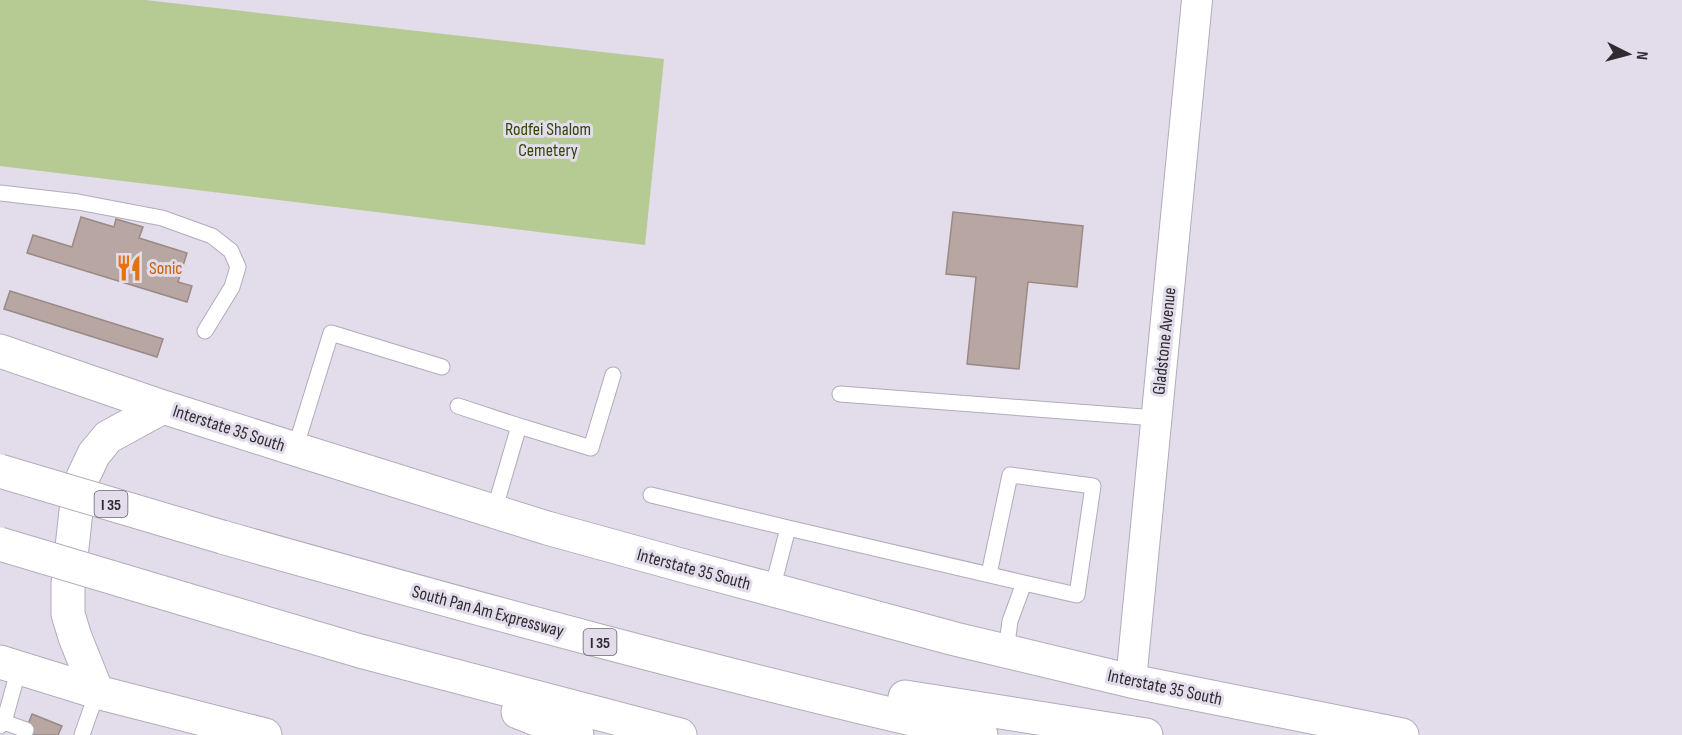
<svg xmlns="http://www.w3.org/2000/svg" width="1682" height="735" viewBox="0 0 1682 735" font-family="'Sofia Sans Condensed',sans-serif">
<rect width="100%" height="100%" fill="#e2dceb"/>
<!-- green -->
<path fill="#b6cb94" d="M0,0H145L664,59L645,245L0,166Z"/>
<!-- building -->
<path fill="#b7a6a2" stroke="#9a8a86" stroke-width="1.5" d="M953,212L1083,226L1077,287L1028,282L1019,369L967,364L976,277L946,274Z
M81,217L114,227L116,219L143,227L139,238L187,253L178,282L192,286L187,302L27,253L33,235L72,247Z
M10,291L163,339L157,357L4,309Z
M32,714L62,726L58,735H24Z"/>
<g fill="none" stroke-linecap="round" stroke-linejoin="round">
<!-- service casing -->
<g stroke="#b1acb9" stroke-width="17">
<path id="service" d="M0,193L78,202L162,218L212,236L231,251L238,267L232,287L205,331
M840,394L1156,418
M458,406L519,426
M295,449L331,333L442,367
M651,495L788,528
M494,511L519,426L591,448L613,375
M989,574L1010,475L1093,486L1077,595L1024,583
M772,590L788,528L1024,583L1010,621L1006,651
M4,722L26,730
M0,726L4,722L19,668
M82,735L97,692"/>
</g>
<!-- minor casing -->
<g stroke="#b1acb9" stroke-width="32">
<path id="minor" d="M1131,681L1197,0"/>
</g>
<!-- secondary casing -->
<g stroke="#b1acb9" stroke-width="35">
<path id="secondary" d="M0,351L163,407L295,449L547,528L688,567L955,639L1131,681L1402,735
M0,662L97,692L265,735
M97,692L75,637L68,614V584L76,511L83,477L94,454L108,437L163,407"/>
</g>
<!-- motorway casing -->
<g stroke="#b1acb9" stroke-width="35">
<path id="motorway" d="M222,537C473,608 725,677 981,735
M184,599L360,651L680,735
M905,697L1146,735
M518,712L577,735"/>
</g>
<!-- service -->
<use href="#service" stroke="#fff" stroke-width="15"/>
<!-- minor -->
<use href="#minor" stroke="#fff" stroke-width="30"/>
<!-- secondary -->
<use href="#secondary" stroke="#fff" stroke-width="33"/>
<!-- motorway -->
<use href="#motorway" stroke="#fff" stroke-width="33"/>
<!-- motorway-bridge casing -->
<g stroke="#b1acb9" stroke-width="35" stroke-linecap="butt">
<path id="motorway-bridge" d="M0,471L222,537
M0,544L184,599"/>
</g>
<!-- motorway-bridge -->
<use href="#motorway-bridge" stroke="#fff" stroke-width="33"/>
</g>
<!-- icons -->
<defs>
<g id="restaurant-bare" transform="scale(2.07)"><path d="M-5-6h1v4h1v-4h1v4h1v-4h1v5L-1.5 .5V6h-2V.5L-5-1ZM5-6V6H3V1.5H1.5Q1.5-4 5-6Z" fill="#e8710a" stroke="#e2dceb" stroke-width="2.5" paint-order="stroke"/></g>
</defs>
<g fill-rule="evenodd">
<use href="#restaurant-bare" x="129" y="268"/>
</g>
<g text-anchor="middle" stroke-width="6" stroke-linejoin="round" paint-order="stroke">
<!-- shield labels -->
<g fill="#e2dceb" stroke="#646169" stroke-width="1.5">
<rect x="94.5" y="491" width="33" height="26" rx="4.5"/>
<rect x="583.5" y="629" width="33" height="26" rx="4.5"/>
</g>
<g font-size="16" font-weight="bold" fill="#2e2c31">
<text x="111" y="510">I 35</text>
<text x="600" y="648">I 35</text>
</g>
<!-- park labels -->
<g font-size="18" fill="#334606" stroke="#e2dceb">
<text x="548" y="135">Rodfei Shalom<tspan x="548" dy="21">Cemetery</tspan></text>
</g>
<!-- food labels -->
<g font-size="18" fill="#c56008" stroke="#e2dceb" text-anchor="start">
<text x="149" y="274">Sonic</text>
</g>
<!-- street labels -->
<g font-size="18" fill="#2e2c31" stroke="#e2dceb">
<text transform="translate(1164 341) rotate(-84)" y="6">Gladstone Avenue</text>
<text transform="translate(229 428) rotate(18)" y="6">Interstate 35 South</text>
<text transform="translate(694 569) rotate(15)" y="6">Interstate 35 South</text>
<text transform="translate(488 611) rotate(15)" y="6">South Pan Am Expressway</text>
<text transform="translate(1165 687) rotate(12)" y="6">Interstate 35 South</text>
</g>
</g>
<!-- north arrow -->
<g transform="translate(1628 54) rotate(96)" stroke="#e2dceb" stroke-width="4.5" paint-order="stroke">
<path d="M0-4.5L10 22L0 15L-10 22Z" fill="#2e2c31"/>
<text y="-9" font-size="16" font-weight="bold" text-anchor="middle" fill="#2e2c31">N</text>
</g>
</svg>
